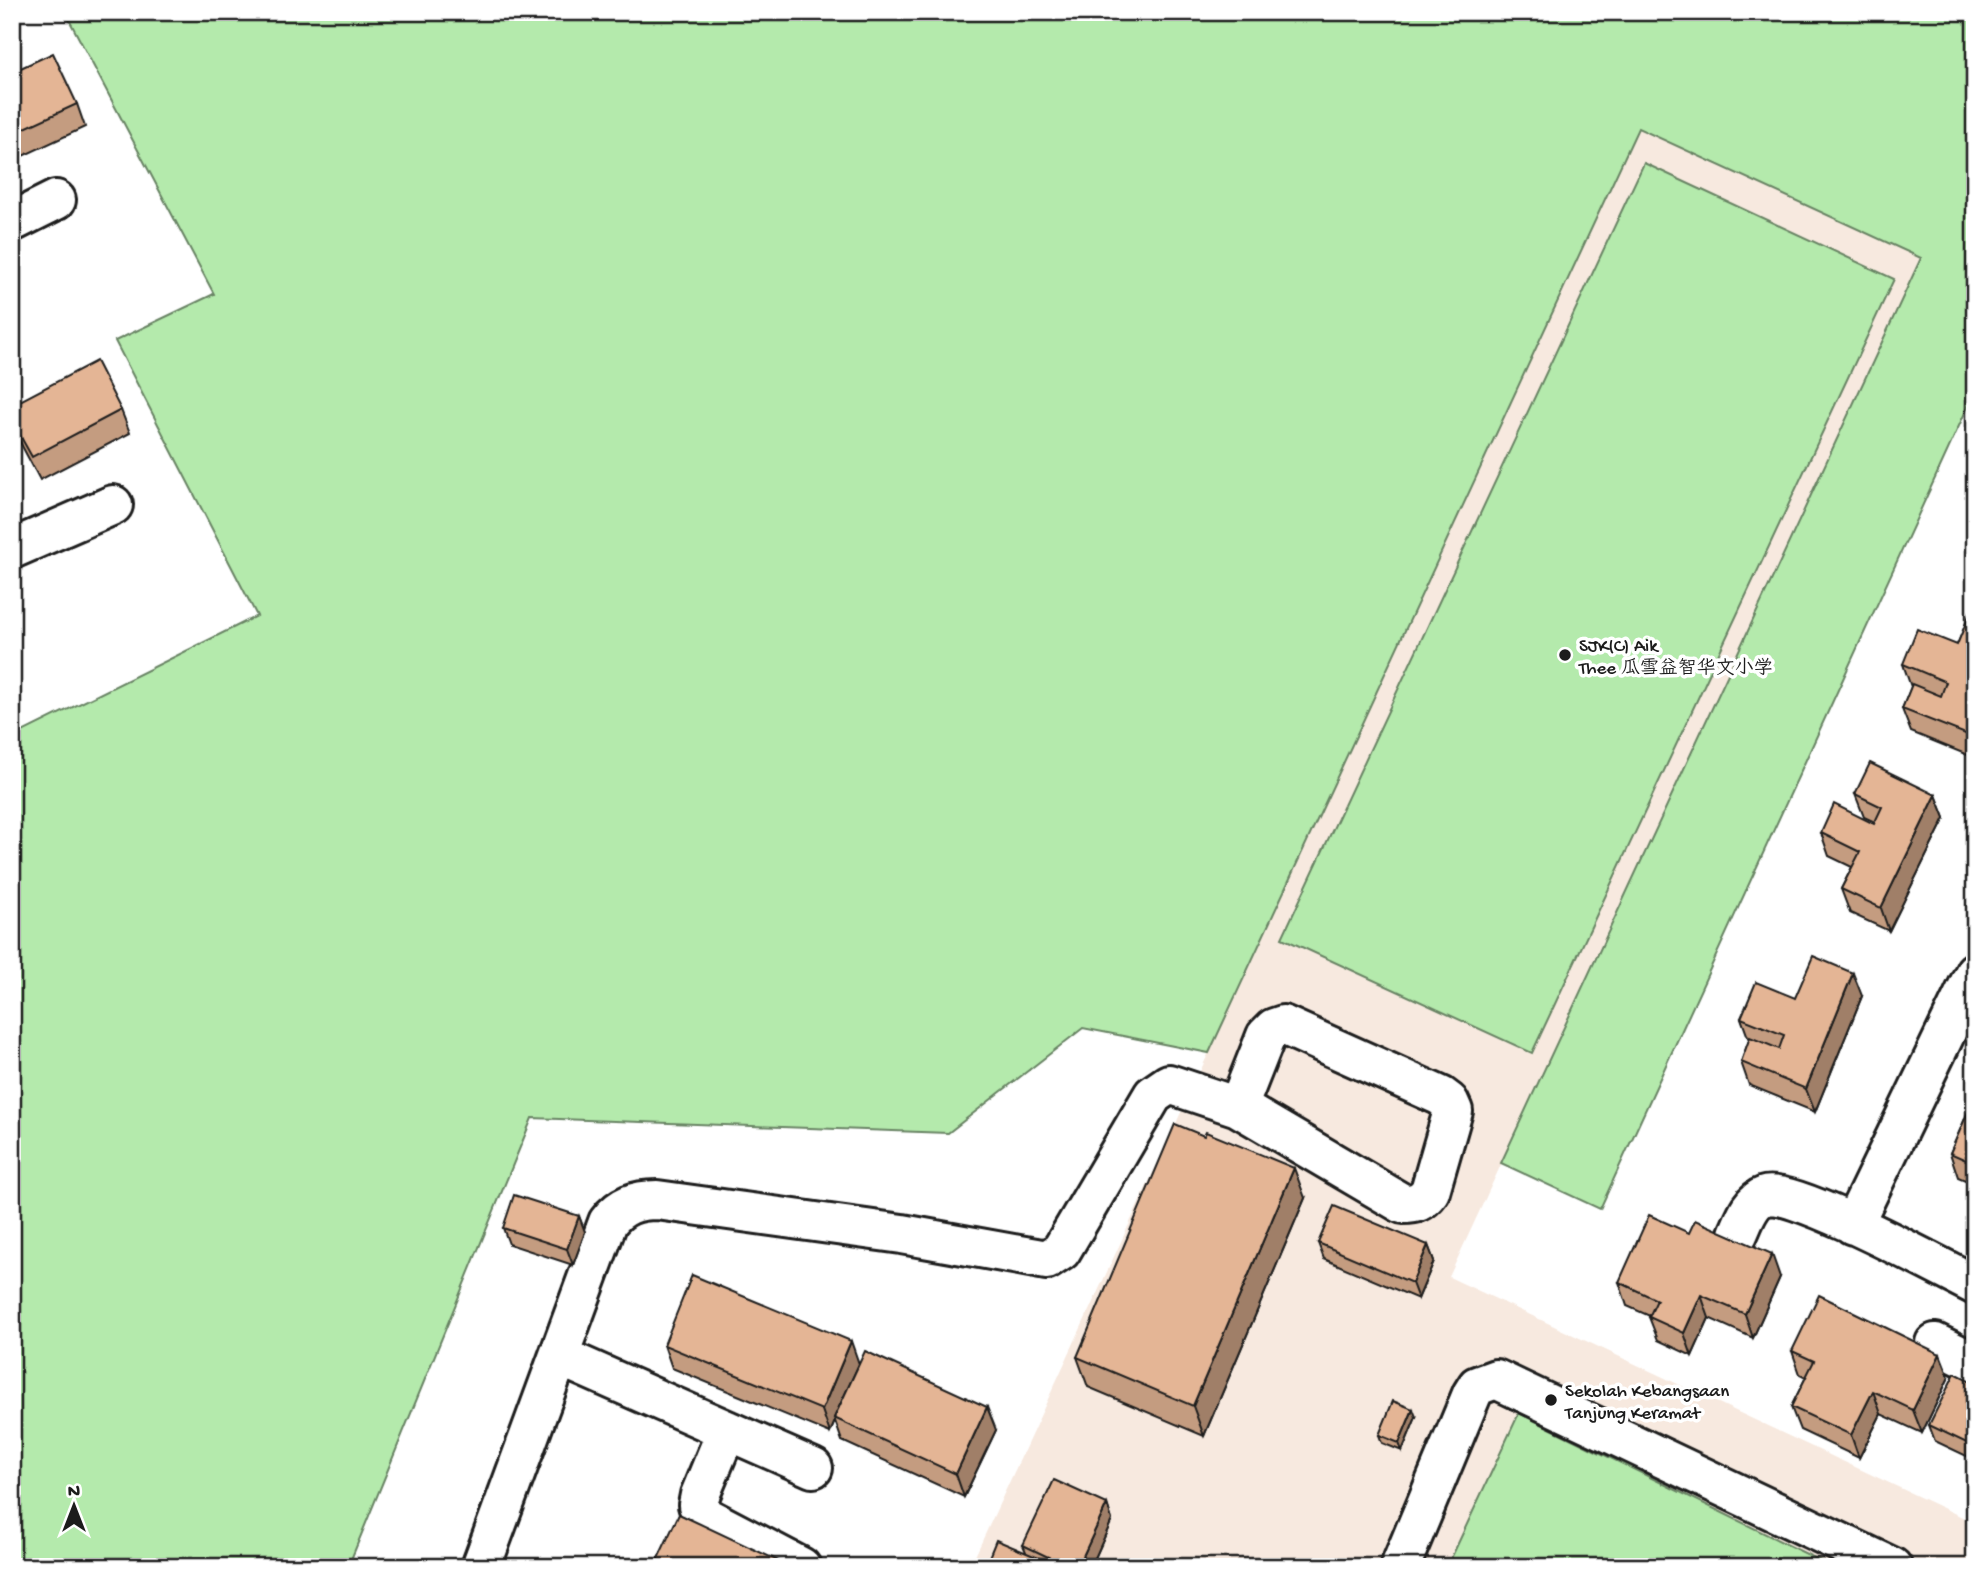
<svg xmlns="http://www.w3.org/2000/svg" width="1987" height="1579" viewBox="0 0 1987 1579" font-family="'Gochi Hand','LXGW WenKai TC',sans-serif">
<rect width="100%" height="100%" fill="#fff"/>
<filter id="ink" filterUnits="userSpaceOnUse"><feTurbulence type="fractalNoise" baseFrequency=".0143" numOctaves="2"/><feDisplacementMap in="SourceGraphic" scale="14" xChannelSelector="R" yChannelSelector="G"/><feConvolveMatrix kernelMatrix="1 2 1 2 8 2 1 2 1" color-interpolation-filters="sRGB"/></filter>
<g filter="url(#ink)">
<!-- built -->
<path fill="#f7e9df" d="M1638,128L1921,257L1449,1277L1975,1523V1567H970Z"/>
<!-- green -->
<path fill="#b4eaac" stroke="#688364" stroke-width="2" d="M65,12H1975V391L1600,1209L1501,1163L1921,258L1638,128L1209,1053L1083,1028L948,1133L532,1118L348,1567H12V737L257,616L115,341L214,294Z
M1644,163L1894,279L1532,1053L1282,938Z
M1519,1413L1833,1567H1447Z"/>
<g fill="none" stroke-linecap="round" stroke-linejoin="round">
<!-- minor casing -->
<g stroke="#1c1c1c" stroke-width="44">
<path id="minor" d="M12,222L56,200
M12,549L113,505
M1853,1225L1975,972
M1738,1234C1744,1221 1750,1201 1765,1196C1790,1186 1943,1269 1975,1285
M1935,1343L1975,1363
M559,1356L813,1468
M727,1430L700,1495L698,1505L702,1515L801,1567
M481,1567L608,1222C621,1205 636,1200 657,1200L902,1234L1047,1260L1061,1251L1153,1095L1169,1084L1238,1107L1403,1204C1416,1204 1422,1202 1430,1191L1453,1111L1449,1102L1441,1096L1283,1025L1274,1028L1266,1036L1238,1107
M1400,1567L1472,1394L1477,1386L1496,1379L1892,1567"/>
</g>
<!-- minor -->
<use href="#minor" stroke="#fff" stroke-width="38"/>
</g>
<!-- wall -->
<path fill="#c49c80" stroke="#1c1c1c" stroke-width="2" d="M12,72L77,104L85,127L12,161Z
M12,405L121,410L130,433L40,480L14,431L12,426Z
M1975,603V758L1911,732L1902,709L1911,687L1903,664L1957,645Z
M1855,794L1936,795L1945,818L1889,931L1850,913L1841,889L1852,867L1829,856L1821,833L1874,824L1875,822L1864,817Z
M1862,996L1815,1112L1749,1085L1741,1062L1749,1040L1741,1018L1795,998Z
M1975,1096V1184L1958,1177L1950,1153Z
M1305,1198L1204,1436L1088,1387L1077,1357Z
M579,1216L585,1232L573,1265L509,1244L503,1228Z
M1318,1243L1428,1245L1434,1261L1418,1299L1324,1259Z
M1780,1277L1753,1338L1709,1318L1692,1356L1658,1340L1649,1317L1650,1316L1627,1306L1619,1282Z
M664,1345L859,1364L996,1430L964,1497L842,1441L835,1421L830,1433L672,1368Z
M1792,1351L1949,1377L1922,1433L1881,1414L1859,1458L1800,1430L1791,1407L1806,1377L1800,1374Z
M1975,1383V1460L1935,1441L1929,1425Z
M1416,1417L1402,1451L1382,1443L1379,1435Z
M1107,1504L1112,1520L1091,1567H985L1026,1552L1023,1545Z"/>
<!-- shaded-wall -->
<path fill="#a07f68" stroke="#1c1c1c" stroke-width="2" d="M1975,719V754L1968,735Z
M1936,795L1945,818L1889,931L1881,908Z
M1853,973L1862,996L1815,1112L1806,1089Z
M1294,1168L1305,1198L1204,1436L1193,1406Z
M579,1216L585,1232L573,1265L567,1249Z
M1428,1245L1434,1261L1418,1299L1412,1283Z
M1772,1254L1780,1277L1753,1338L1745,1314Z
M1701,1295L1709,1318L1692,1356L1684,1333Z
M851,1341L859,1364L834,1418L835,1421L830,1433L822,1410Z
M1940,1354L1949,1377L1922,1433L1913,1410Z
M1873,1391L1881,1414L1859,1458L1851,1435Z
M987,1407L996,1430L964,1497L956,1474Z
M1413,1409L1416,1417L1402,1451L1399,1443Z
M1107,1504L1112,1520L1091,1567H1078Z"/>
<!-- building -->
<path fill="#e4b595" stroke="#1c1c1c" stroke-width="2" d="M53,53L77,104L12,134V72Z
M96,361L121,410L32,457L12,421V405Z
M1974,603L1975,719L1968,735L1902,709L1912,684L1941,696L1946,682L1903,664L1917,629L1957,645Z
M1870,763L1936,795L1881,908L1841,889L1860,852L1821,833L1834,804L1874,824L1882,807L1855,794Z
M1813,956L1853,973L1806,1089L1741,1062L1750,1037L1779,1049L1784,1035L1741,1018L1756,982L1795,998Z
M1975,1096V1164L1950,1153Z
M1175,1124L1204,1136L1206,1132L1294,1168L1193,1406L1077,1357Z
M514,1195L579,1216L567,1249L503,1228Z
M1334,1206L1428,1245L1412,1283L1318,1243Z
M1649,1215L1689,1233L1695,1220L1772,1254L1745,1314L1701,1295L1684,1333L1649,1317L1657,1300L1619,1282Z
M692,1275L851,1341L822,1410L664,1345Z
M1819,1295L1940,1354L1913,1410L1873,1391L1851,1435L1791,1407L1814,1361L1792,1351Z
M865,1351L987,1407L956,1474L834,1418Z
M1955,1373L1975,1383V1447L1929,1425Z
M1393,1401L1413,1409L1399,1443L1379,1435Z
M1054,1480L1107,1504L1078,1567H1069L1023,1545Z
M679,1514L787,1565L786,1567H654Z
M996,1540L1060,1567H985Z"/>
</g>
<!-- markers -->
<g fill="#1c1c1c" stroke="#fff" stroke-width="2.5">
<circle cx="1565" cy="655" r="7"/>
<circle cx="1551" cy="1400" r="7"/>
</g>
<g text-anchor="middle" stroke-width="7" stroke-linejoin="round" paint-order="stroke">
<!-- poi labels -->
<g font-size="19" fill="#1c1c1c" stroke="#fff" text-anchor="start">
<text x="1579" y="651">SJK(C) Aik<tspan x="1579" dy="22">Thee 瓜雪益智华文小学</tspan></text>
<text x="1565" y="1396">Sekolah Kebangsaan<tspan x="1565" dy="22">Tanjung Keramat</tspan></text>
</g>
</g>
<!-- margin -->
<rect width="1987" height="1579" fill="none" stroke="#fff" stroke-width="42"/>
<rect x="21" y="21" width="1945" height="1537" fill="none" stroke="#1c1c1c" stroke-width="2.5" filter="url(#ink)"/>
<!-- north arrow -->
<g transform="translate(74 1506)" stroke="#ffffff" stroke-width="5" paint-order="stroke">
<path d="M0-5L12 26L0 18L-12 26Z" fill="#1c1c1c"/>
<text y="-10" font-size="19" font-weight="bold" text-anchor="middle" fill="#1c1c1c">N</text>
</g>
</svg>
